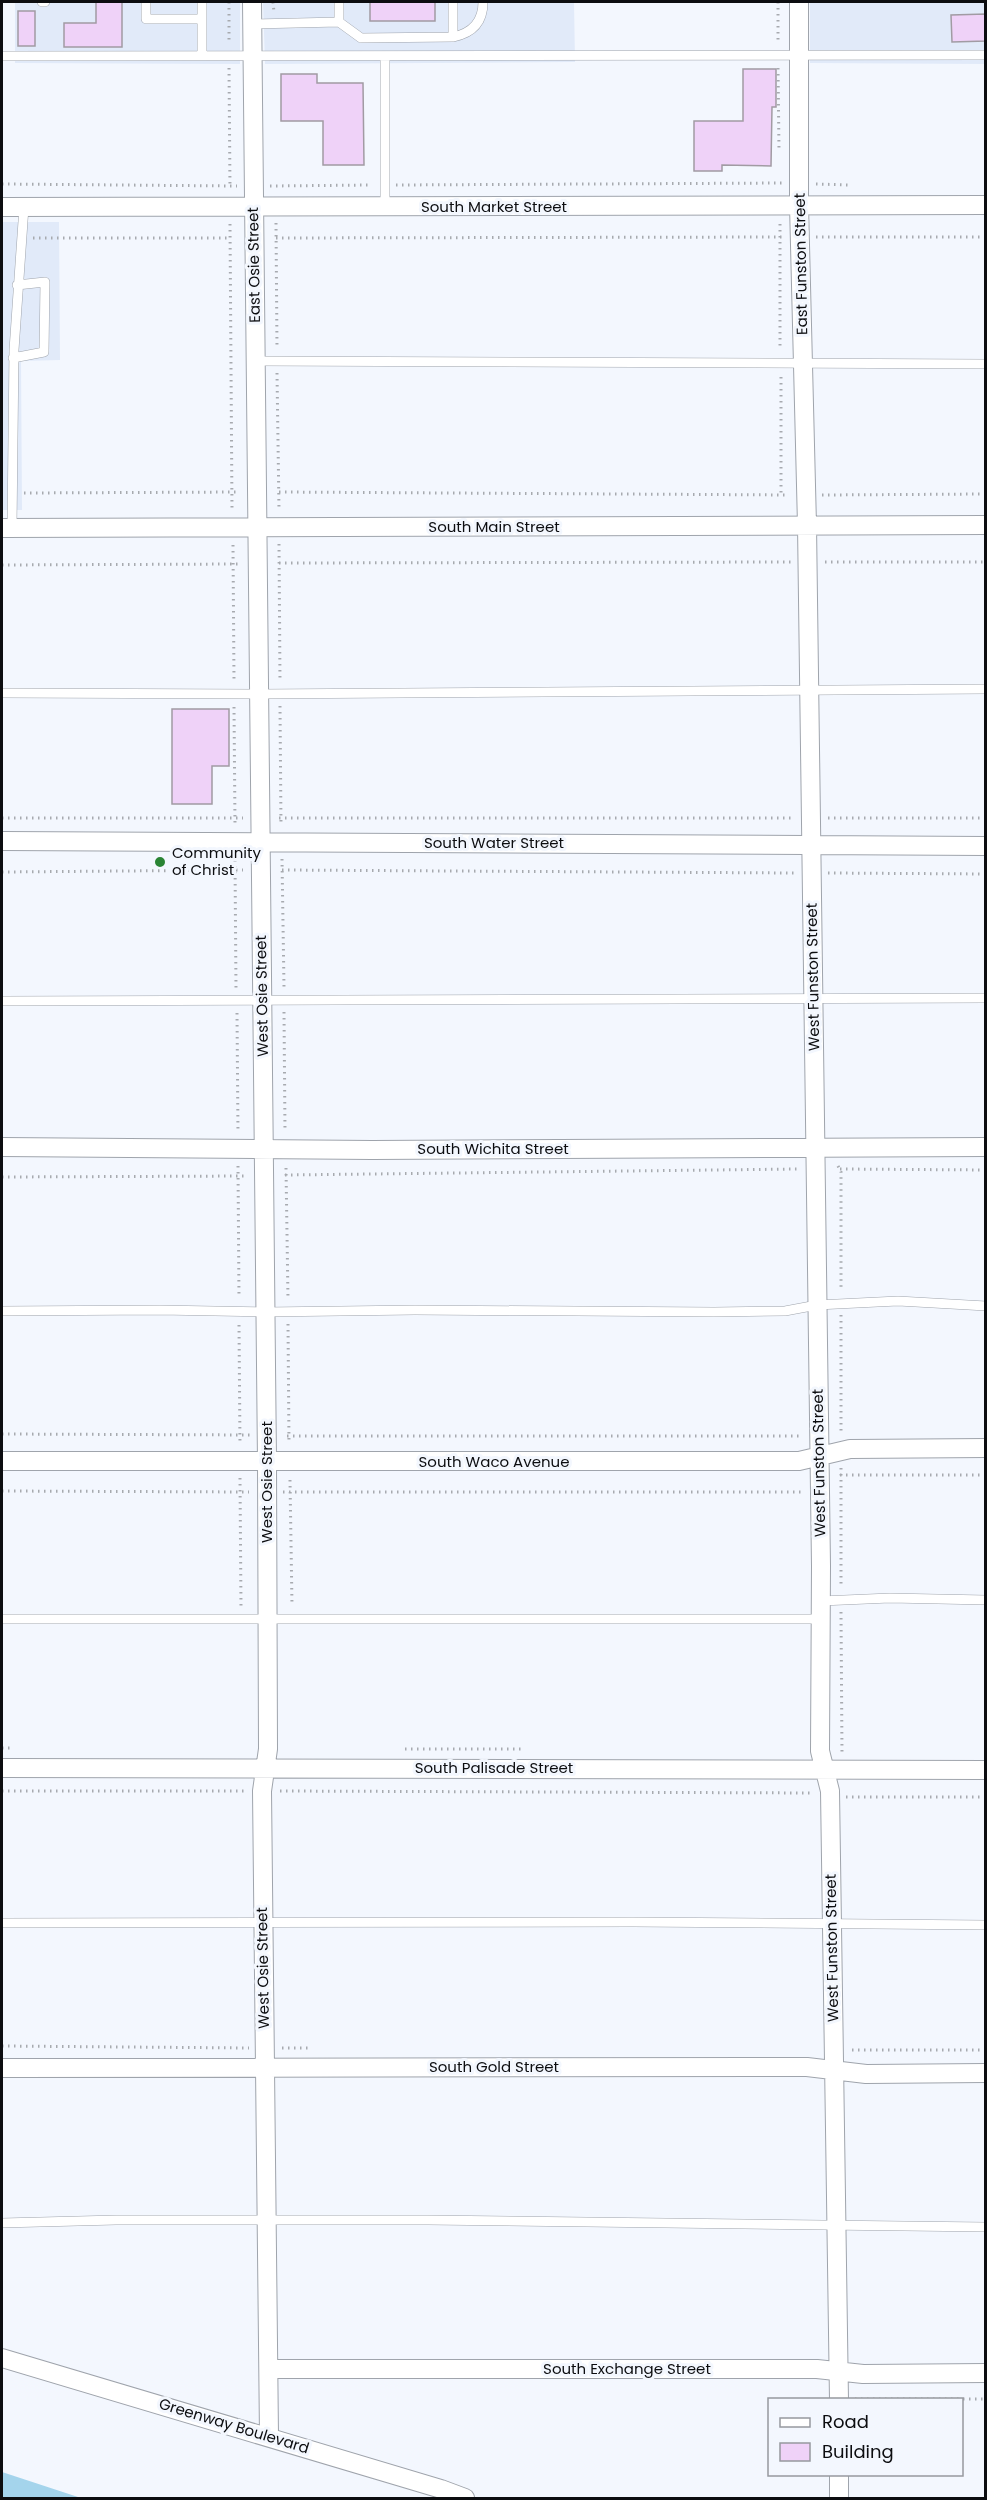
<svg xmlns="http://www.w3.org/2000/svg" width="987" height="2500" viewBox="0 0 987 2500" font-family="Poppins,sans-serif">
<rect width="100%" height="100%" fill="#f3f7fe"/>
<!-- built -->
<path fill="#e1eaf9" d="M15,2H240V64L15,63Z
M263,2H574L575,62L265,64Z
M810,2H985V64L810,63Z
M2,222H59L60,360L21,361L22,510H2Z"/>
<!-- water -->
<path fill="#a4d4ec" d="M2,2472L81,2498H2Z"/>
<!-- building -->
<path fill="#efd2f8" stroke="#a19ba3" stroke-width="1.5" d="M96,2H122V47H64V23H96Z
M370,2H435V21H370Z
M18,11H35V46H18Z
M986,14V41L952,42L951,15Z
M743,69H776V107H772L771,166L722,165V171H694V121H743Z
M281,74H317V83H363L364,165H323V121H281Z
M172,709H229V766H212V804H172Z"/>
<g fill="none" stroke-linecap="round" stroke-linejoin="round">
<!-- lane casing -->
<g stroke="#9fa4ac" stroke-width="10">
<path id="lane" d="M42,2H45
M146,2V19H202V2
M339,2V22
M453,3V37
M202,19V56
M252,24L339,22L361,38L453,37C473,33 483,21 483,2
M2,56L986,55
M385,56V207
M13,358L44,352L45,282L17,285
M255,361L986,364
M12,528L14,350L24,207
M2,693L259,694L986,689
M2,1001L986,998
M2,1311L160,1310L266,1312L415,1310L714,1312L785,1311L817,1305L898,1301L986,1306
M821,1601L890,1598L986,1600
M2,1619H821
M2,1923L633,1922L986,1925
M2,2223L116,2220H428L986,2227"/>
</g>
<!-- street casing -->
<g stroke="#9fa4ac" stroke-width="20">
<path id="street" d="M252,2L267,1462L268,1749L262,1791L269,2436
M799,2V205L807,525L821,1566L820,1751L830,1791L839,2400
M2,207L986,205
M2,528L986,525
M2,841L986,846
M2,1147L372,1150L986,1147
M2,1461H799L850,1449L986,1448
M2,1768L986,1770
M2,2068L807,2067L866,2074L986,2073
M2,2358L441,2489L465,2498
M269,2369H817L863,2374L986,2373
M839,2474V2498"/>
</g>
<!-- path -->
<path stroke="#a7aaaf" stroke-width="3" stroke-dasharray="1.5 4.5" stroke-linecap="butt" d="M229,2V44
M273,2L274,12
M778,2V43
M229,68L230,188
M778,68L779,151
M2,184L237,186
M816,184L849,185
M396,185L783,183
M270,186L372,185
M276,223L277,348
M230,224L232,509
M780,224V349
M816,237H986
M33,238H231
M276,238L783,237
M277,373L279,510
M781,377V495
M279,492L789,495
M24,493L240,492
M822,495L986,494
M279,544L280,681
M233,545L234,680
M825,562H986
M279,563L792,562
M2,565L240,564
M280,706L281,825
M234,707L235,824
M2,818H243
M279,818H795
M828,818H986
M282,859L284,987
M235,860L236,989
M282,870L795,873
M2,872L243,870
M828,873L986,874
M284,1012L285,1131
M237,1013L238,1133
M238,1166L239,1298
M838,1166L841,1172V1291
M286,1168L288,1299
M840,1169L986,1170
M285,1175L798,1169
M2,1177L246,1176
M841,1315V1435
M288,1324L289,1443
M239,1325L240,1445
M2,1434L251,1435
M287,1436H799
M841,1468V1588
M840,1475H986
M240,1478L241,1607
M290,1480L292,1605
M2,1491L249,1492
M283,1492H801
M841,1612L842,1753
M2,1748H12
M405,1749H522
M2,1791H246
M280,1791L813,1793
M846,1797H986
M2,2046L249,2048
M282,2048H312
M852,2050H986
M855,2399H986"/>
<!-- lane -->
<use href="#lane" stroke="#fff" stroke-width="9"/>
<!-- street -->
<use href="#street" stroke="#fff" stroke-width="18"/>
</g>
<!-- markers -->
<circle fill="#298434" stroke="#f3f7fe" stroke-width="2" cx="160" cy="862" r="6"/>
<g text-anchor="middle" stroke-width="6" stroke-linejoin="round" paint-order="stroke">
<!-- street labels -->
<g font-size="15" fill="#0c0d10" stroke="#f3f7fe">
<text x="494" y="212">South Market Street</text>
<text transform="translate(801 264) rotate(-91)" y="5">East Funston Street</text>
<text transform="translate(254 265) rotate(-91)" y="5">East Osie Street</text>
<text x="494" y="532">South Main Street</text>
<text x="494" y="848">South Water Street</text>
<text transform="translate(813 977) rotate(-91)" y="5">West Funston Street</text>
<text transform="translate(262 996) rotate(-91)" y="5">West Osie Street</text>
<text x="493" y="1154">South Wichita Street</text>
<text x="494" y="1467">South Waco Avenue</text>
<text transform="translate(819 1463) rotate(-91)" y="5">West Funston Street</text>
<text transform="translate(267 1482) rotate(-90)" y="5">West Osie Street</text>
<text x="494" y="1773">South Palisade Street</text>
<text transform="translate(832 1948) rotate(-91)" y="5">West Funston Street</text>
<text transform="translate(263 1968) rotate(-91)" y="5">West Osie Street</text>
<text x="494" y="2072">South Gold Street</text>
<text x="627" y="2374">South Exchange Street</text>
<text transform="translate(234 2426) rotate(17)" y="5">Greenway Boulevard</text>
</g>
<!-- poi labels -->
<g font-size="15" fill="#0c0d10" stroke="#f3f7fe" text-anchor="start">
<text x="172" y="858">Community<tspan x="172" dy="17">of Christ</tspan></text>
</g>
</g>
<!-- border -->
<rect width="987" height="2500" fill="none" stroke="#0c0d10" stroke-width="6"/>
<!-- legend -->
<rect x="768" y="2398" width="195" height="78" fill="#f3f7fe" stroke="#97999f" stroke-width="1.5"/>
<rect x="780" y="2418" width="30" height="9" fill="#ffffff" stroke="#97999f" stroke-width="1.5"/>
<text x="822" y="2428" font-size="18" fill="#0c0d10">Road</text>
<rect x="780" y="2443" width="30" height="18" fill="#efd2f8" stroke="#97999f" stroke-width="1.5"/>
<text x="822" y="2458" font-size="18" fill="#0c0d10">Building</text>
</svg>
